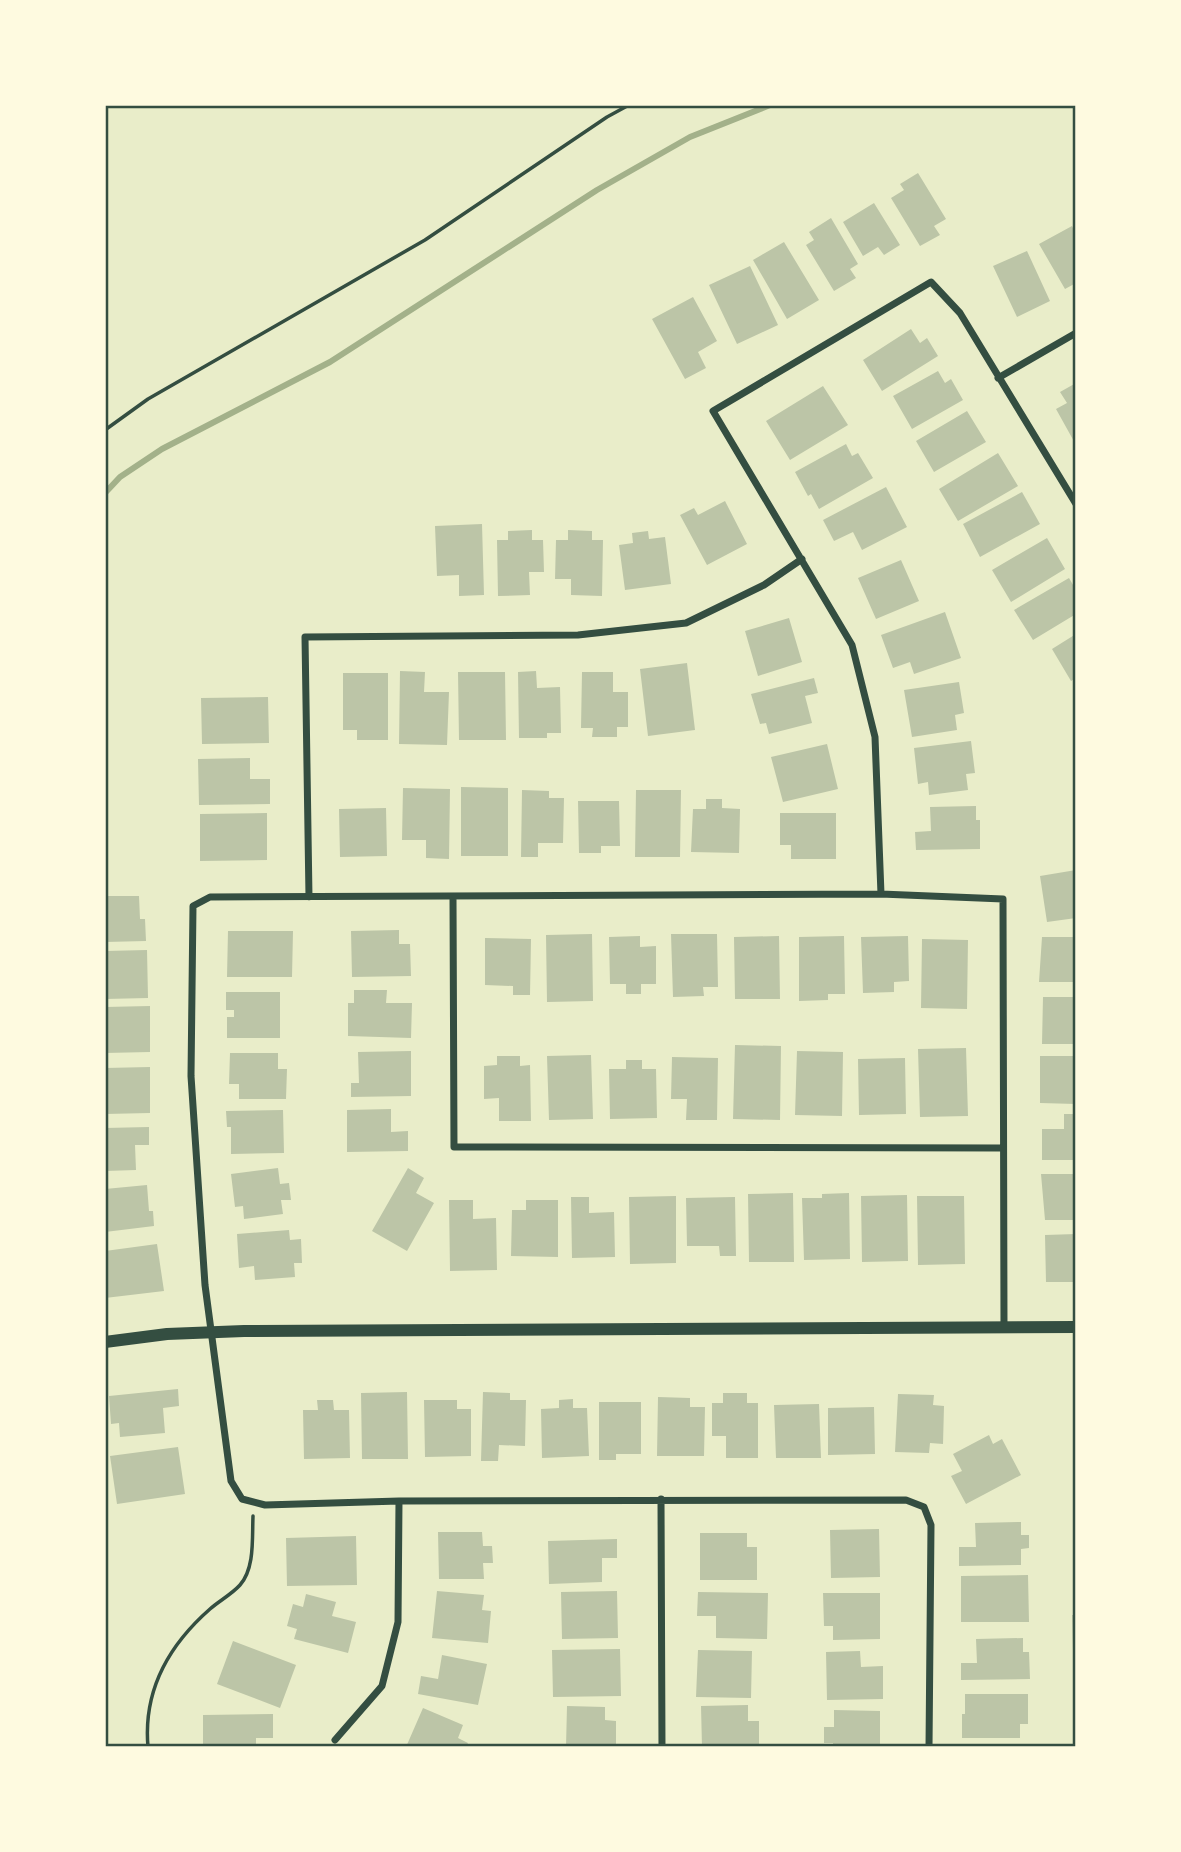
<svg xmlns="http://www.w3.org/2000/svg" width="1181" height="1852" viewBox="0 0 1181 1852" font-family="Cabin,sans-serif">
<rect width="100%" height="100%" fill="#e9edc9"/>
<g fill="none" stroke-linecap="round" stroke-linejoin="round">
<!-- stream -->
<path stroke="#a3b18a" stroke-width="6" d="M105,493L120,477L162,449L330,362L597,190L690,137L770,105"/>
</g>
<!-- building -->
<path fill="#bcc5a7" d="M918,173L946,219L934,226L940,235L920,246L891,198L904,190L900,184Z
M874,203L900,245L884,255L878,247L863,256L843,222Z
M831,218L858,264L850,269L856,278L834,291L806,245L814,240L809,232Z
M1072,226L1076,234V283L1065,289L1039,244Z
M784,242L819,300L787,319L753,260Z
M1027,251L1050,301L1017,317L993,266Z
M750,266L778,325L737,344L709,285Z
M693,297L717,341L698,352L706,368L685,379L652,319Z
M911,329L920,343L927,338L938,356L882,391L863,360Z
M938,371L945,383L951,379L963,400L912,429L893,396Z
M1076,383V445L1056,409L1067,403L1060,392Z
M823,386L848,425L790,460L766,421Z
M967,411L986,442L934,472L916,441Z
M846,444L852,456L858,453L873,478L819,509L811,494L808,496L795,472Z
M998,453L1018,486L958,521L939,489Z
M886,487L907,527L862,550L853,532L834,541L823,520Z
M1022,492L1040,524L980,557L963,524Z
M725,501L747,544L707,565L680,515L694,508L698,515Z
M482,524L484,595L459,596V575L437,576L435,526Z
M532,530V540H543L544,572H529L530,595L498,596L497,540H508V531Z
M568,530L592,531V540H603L602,596L571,595V579H555L556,540H568Z
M648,531L649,539L665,537L671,584L625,590L619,545L633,543L632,533Z
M1047,538L1065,569L1011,602L992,570Z
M901,560L919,601L876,619L858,578Z
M1069,578L1076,590V614L1033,640L1014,610Z
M945,612L961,658L914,674L910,662L893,668L881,635Z
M789,618L802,662L758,676L745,631Z
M1076,634V678L1071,681L1052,649Z
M687,663L695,730L648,736L640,669Z
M400,671L425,672L424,692H449L447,745L399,744Z
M536,671L537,688L560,687L561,733H547V738H519L518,672Z
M458,672H505L506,740H459Z
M582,672H613V692H628V727H617V737H592L593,728H581Z
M343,673H388V740H357V730H343Z
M814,678L818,693L805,696L812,723L769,734L766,723L760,724L751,694Z
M959,682L964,713L955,715L957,730L912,737L904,690Z
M268,697L269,743L202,744L201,698Z
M971,741L975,773L966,774L968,790L929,795L928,782L918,784L914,748Z
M827,744L838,789L783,802L771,757Z
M250,758V779H270V804L199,805L198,759Z
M461,787L508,788V856H461Z
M403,788L450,789L449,859L426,858V840H402Z
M522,790L549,791V798H564L563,843H538V857H521Z
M636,790H681L680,857H635Z
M706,799H722V808L740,809L739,853L691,852L693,809H706Z
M578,801H619L620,846H601V853H579Z
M976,806V820H980V849L916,850L915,832L931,831L930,807Z
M386,808L387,856L340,857L339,809Z
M267,813V860L200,861V814Z
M780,813H836V859H791V845H780Z
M1076,870V918L1047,922L1040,876Z
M105,896H139L140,919H145L146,941L105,942Z
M399,930V944H410L411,976L352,977L351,931Z
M228,931H293L292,977H227Z
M592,934L593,1001L547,1002L546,935Z
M671,934H717L718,987H703L704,996L673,997Z
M640,936V947L656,946V984H641V994H626V984H610L609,937Z
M779,936L780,999H735L734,937Z
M844,936L845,994H828V1000L799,1001V937Z
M908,936L909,981L894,982V992L863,993L861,937Z
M1042,937H1076V982H1039Z
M485,938L531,939L530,995H513V986L485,985Z
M922,939L968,940L967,1009L921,1008Z
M147,950L148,998L105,999V951Z
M354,990H387L386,1003H412L411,1038L348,1036V1003H354Z
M226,992H280V1038H227V1017H234V1010H226Z
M1043,997H1076V1044H1042Z
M150,1006V1052L105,1053V1007Z
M735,1045L781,1046L780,1120L733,1119Z
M966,1048L968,1116L920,1117L918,1049Z
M411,1051V1096L351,1097V1083H359L358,1052Z
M797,1051L843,1052L842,1116L795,1115Z
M230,1053H278V1069H287L286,1099H239V1084H229Z
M591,1055L593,1119L549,1120L547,1056Z
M497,1056H520V1066L530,1065L531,1121H499V1098L484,1099V1066L497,1065Z
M1040,1056H1076V1104L1040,1103Z
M672,1057L718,1058L717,1120H686L687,1099H671Z
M905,1058L906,1114L859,1115L858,1059Z
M626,1060H642V1069H656L657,1118L610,1119L609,1069H626Z
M150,1067V1113L105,1114V1068Z
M391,1109V1132L408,1131V1151L347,1152V1110Z
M283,1110L284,1153L231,1154V1127H227L226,1111Z
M1064,1114H1076V1160H1042V1129H1064Z
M149,1127V1145H135L136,1170L105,1171V1128Z
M278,1168L280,1184L289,1183L291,1200H281L283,1214L244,1219L243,1206L235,1207L231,1174Z
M408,1168L424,1178L416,1193L434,1203L407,1251L372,1231Z
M1041,1174H1076V1220H1045Z
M147,1185L149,1211H153L154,1226L105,1232V1189Z
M793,1193L794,1262H749L748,1194Z
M849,1193L850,1259L804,1260L802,1198H822V1194Z
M907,1195L908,1261L862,1262L861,1196Z
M676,1196V1263L630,1264L629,1197Z
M917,1196H964L965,1264L918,1265Z
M571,1197H589V1213L614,1212L615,1257L572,1258Z
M735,1197L736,1256H720L719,1246H687L686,1198Z
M449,1200H473V1219L496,1218L497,1270L450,1271Z
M526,1200H558V1257L511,1256L512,1210H526Z
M289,1230L290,1240L301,1239L302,1263H294L295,1277L255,1280L254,1266L239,1268L237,1234Z
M1076,1234V1282H1046L1045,1235Z
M157,1244L164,1291L105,1298V1251Z
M178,1389L179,1406L163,1408L165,1433L120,1437L119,1423L111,1424L109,1396Z
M407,1392L408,1459H362L361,1393Z
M483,1392L510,1393V1400H526L525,1446L499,1445L498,1461H481Z
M723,1393H747V1403H758V1458H726V1436H712V1403H723Z
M898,1394L934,1395L933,1405L944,1406L943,1444L930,1443L929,1453L895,1452Z
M658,1397L690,1398V1407H705L704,1456H657Z
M573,1399V1408H587L589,1456L542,1458L541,1409L559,1408V1400Z
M317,1400H333L334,1410H349L350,1458L304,1459L303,1410H318Z
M424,1400H457V1409H471V1456L425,1457Z
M599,1402H641V1454H616V1460H599Z
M819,1404L821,1458H776L774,1405Z
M874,1407L875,1454L828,1455V1408Z
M989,1435L993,1444L1002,1439L1021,1475L966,1504L951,1476L962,1471L953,1454Z
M178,1447L185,1494L117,1504L110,1456Z
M1021,1522V1535H1029V1548L1021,1549V1565L959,1566V1547H976L975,1523Z
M879,1529L880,1577L831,1578L830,1530Z
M438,1532H482L483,1546H492L493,1563H483L484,1579H439Z
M700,1533H747V1547H757V1580H700Z
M356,1536L357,1585L287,1586L286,1538Z
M617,1539V1558H602V1582L549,1584L548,1541Z
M1028,1575L1029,1622H961V1576Z
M437,1591L484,1595L482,1610L491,1611L488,1643L432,1638Z
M617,1591L618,1638L562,1639L561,1592Z
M698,1592L768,1593L767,1639L716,1638V1616H697Z
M823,1593H880V1639L833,1640V1626H824Z
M306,1594L336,1602L332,1616L356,1622L348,1653L294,1639L297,1629L287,1626L293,1604L303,1607Z
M1072,1615H1076V1651H1073Z
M1023,1638V1652H1029L1030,1679L961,1680V1663H977L976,1639Z
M233,1641L296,1665L280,1708L217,1684Z
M620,1649L621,1696L553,1697L552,1650Z
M698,1650L752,1651L751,1698L696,1697Z
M860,1651L861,1667L883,1666V1699L827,1700L826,1652Z
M442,1655L487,1664L478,1705L418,1694L421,1676L438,1679Z
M965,1694H1028V1724H1020V1738H962V1714H965Z
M748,1705V1721H759V1747H702L701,1706Z
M567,1706L605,1707V1720L616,1721V1747H566Z
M423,1708L463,1725L458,1738L468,1743L466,1747H406Z
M834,1710L880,1711V1747H833V1743H824V1727H834Z
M273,1714V1738H256V1747H203V1715Z"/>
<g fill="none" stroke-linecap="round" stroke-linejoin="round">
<!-- path -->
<path stroke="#344e41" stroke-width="3.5" d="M105,430L148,399L425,240L607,117L629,105
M148,1747C143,1691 169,1645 210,1609C219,1601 232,1594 240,1585C255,1568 252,1538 253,1516"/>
<!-- minor -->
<path stroke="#344e41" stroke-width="7" d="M998,378L1076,333
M881,894L875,737L852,645L713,411L931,282L960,313L1076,504
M309,897L305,637L578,635L686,623L764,585L802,559
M453,897L454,1147L1003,1148
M661,1499L662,1747
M335,1740L382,1686L398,1622L399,1501
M929,1747L931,1525L924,1507L906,1500L399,1501L265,1505L242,1499L231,1481L205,1285L191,1076L193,906L210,897L881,894L1003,899L1004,1327"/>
<!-- tertiary -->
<path stroke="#344e41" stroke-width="12" d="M105,1342L167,1334L244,1331L1076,1327"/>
</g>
<!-- border -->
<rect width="1181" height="1852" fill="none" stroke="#fefae0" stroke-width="214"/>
<rect x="107" y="107" width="967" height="1638" fill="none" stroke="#344e41" stroke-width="2.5"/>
</svg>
